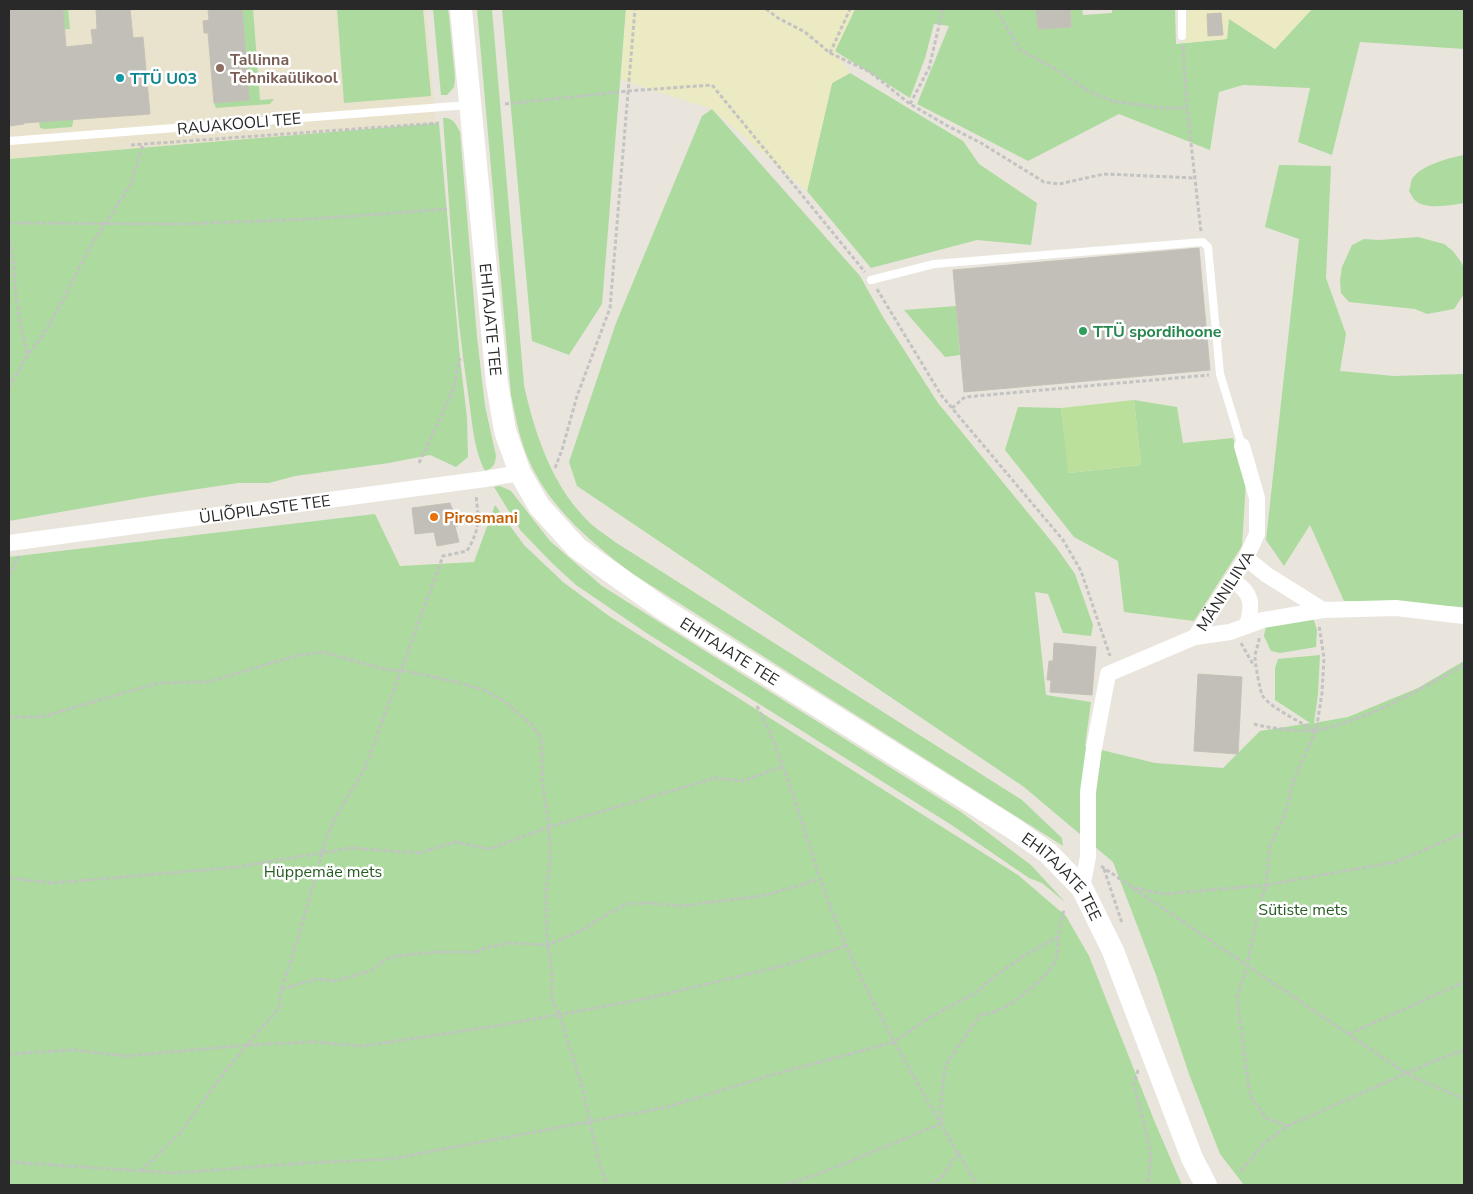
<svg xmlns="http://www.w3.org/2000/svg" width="1473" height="1194" viewBox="0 0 1473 1194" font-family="'Nunito Sans',sans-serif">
<rect width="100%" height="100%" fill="#e9e5dc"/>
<!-- education -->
<path fill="#e9e3cd" d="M9,9H426L436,127L9,159Z"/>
<!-- green -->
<path fill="#acda9f" d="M63,9H68L70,29H65Z
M242,9H253L260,100L274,99L270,104L216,108L214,103L248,100Z
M337,9H423L431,96L344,103Z
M433,9H448L449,16L455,78L454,87L447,95H441Z
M477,9H492L524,385C534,431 551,483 585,518C593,527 605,534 615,542L1022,800L1062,838L1063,846L633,574C593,544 553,511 531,465C520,443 516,418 511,395Z
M502,9H626L602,304L569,355L532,341Z
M855,9H1036L1038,29L1071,27L1070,9H1082L1083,15L1112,13V9H1175L1176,44L1227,39L1228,18L1275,49L1312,9H1464V49L1360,42L1332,155L1298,142L1310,88L1243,85L1219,92L1210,150L1119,114L1028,161L917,104L949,26L934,24L925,58L910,98L835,51Z
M850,73L963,141L979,164L1037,203L1031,245L977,240L871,268L807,191L832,83Z
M712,109L860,276L883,317L938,403L1056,547L1075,574L1093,625L1091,636L1063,633L1048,594L1035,592L1046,695L1091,702L1085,746L1155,763L1223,768L1260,731L1310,723L1275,700V668L1278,659L1320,655L1318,694L1314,723L1348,717L1418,688L1464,661V1185H1244L1220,1154L1189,1074L1156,975L1113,862L1024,787L577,486L569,462L616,323L702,116Z
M74,118L72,127L45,129L40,128L39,121Z
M443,118C453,117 456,124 460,132L477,337L485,406L496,456C495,465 493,468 485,471C473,448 472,418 468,393C454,302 450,210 443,118Z
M439,123L460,358L467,418L468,457L456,467L430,455L389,463L295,476L269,483H238L152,496L9,521V159Z
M1464,155V203C1453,205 1425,210 1416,201C1413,199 1411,194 1409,191C1410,188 1411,182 1412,179C1421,165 1449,158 1464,155Z
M1279,165L1331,166L1326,278L1346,334L1340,371L1394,376L1464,374V607L1344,601L1310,525L1284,566L1266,540L1299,239L1265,227Z
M1418,237L1444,244L1453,251L1461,262L1464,268V294L1454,309L1427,314L1415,309L1349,302L1341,293L1340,280L1342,267L1352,245L1364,239L1379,240Z
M956,306L960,355L945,357L904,310Z
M1134,400L1177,407L1183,443L1233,438L1246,481L1242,546L1194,621L1124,612L1118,561L1074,537L1005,450L1018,407L1061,408L1069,473L1141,465Z
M500,486L511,491L550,541L602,586L961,812L1031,865L1065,902L1042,883L1029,878L950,824L648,634L576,585L552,563L521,531L494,487Z
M495,505L524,545L563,582L609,616L1018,875L1066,916L1089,956L1156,1125L1182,1185H9V557L375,514L400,566L474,562Z
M1312,614L1317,630L1316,647L1280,653L1271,651L1264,636L1267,620Z"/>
<!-- sand -->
<path fill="#ebeac2" d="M626,9H855L835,51L850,73L832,83L807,191L712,109L621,80Z
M1188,9H1312L1275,49L1229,19L1227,39L1185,43Z"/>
<!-- pitch -->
<path fill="#bbe09b" d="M1134,400L1141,465L1068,473L1061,408Z"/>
<!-- building -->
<path fill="#c2bfb8" stroke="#c4c1b6" d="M9,9H63L66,47L93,44L91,30L97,29L96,9H130L133,38L143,37L150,114L24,123V124L9,126Z
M208,9H242L249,100L214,103L208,33H204L203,21L209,20Z
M1036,9H1070L1071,27L1038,29Z
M1221,13L1223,35L1208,36L1207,14Z
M1199,248L1210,370L964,392L953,270Z
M450,503L458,526H455L459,542L437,546L434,532L415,534L412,508Z
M1054,643L1096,647L1092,695L1050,692L1051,680H1047L1049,661H1053Z
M1198,674L1242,677L1238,754L1194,751Z"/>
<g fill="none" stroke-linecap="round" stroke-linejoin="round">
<!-- path -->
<path stroke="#c3c3c3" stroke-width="3" stroke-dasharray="4 2.5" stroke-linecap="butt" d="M766,9L778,18L805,32L830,53L870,72L910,104L946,125L981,143L1044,182L1059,184L1104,174L1195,178
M996,9L1021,51L1056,69L1088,91L1112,101L1163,108H1187
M1183,46L1187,108L1201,232
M830,53L850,9
M505,104L628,91L712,85L865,272
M910,104L929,68L943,9
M131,145L439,123
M9,223L182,224L312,219L447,209
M9,241C15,259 14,277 16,296C18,316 22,334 28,354
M877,289L941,395L1063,540L1081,571L1110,656
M9,387L28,354L43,335L61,304L90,247L131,184L143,144
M952,408L965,397L1209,375
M419,463L452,393L460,358
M555,468L562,450L577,396L610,308L635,9
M9,576L19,556
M1259,638C1259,645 1255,651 1255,657C1255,663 1260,690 1262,695C1269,707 1302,723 1314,730
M1241,643L1254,666
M757,706C796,782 811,869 847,947C884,1029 931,1107 977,1185
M9,717H41L158,683L208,682L295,656L322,652L388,670H401L457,682L484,690L504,701L530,723L541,738L543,787L549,827L550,859L546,891L547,939L552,972L551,998L559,1014L581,1082L599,1163L607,1185
M1254,724C1268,728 1305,733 1318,730C1368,719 1420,690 1464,665
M1101,866L1407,1074L1464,1099
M1104,869L1122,923
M9,878L52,883L238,867L350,848L419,853L456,842L489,849L549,827L715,778L742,781L782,767
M1135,888L1164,894L1266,885L1270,846L1285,814L1293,781L1316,731L1322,693L1324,658L1319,625
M282,989L316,979L334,981L371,971L385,960L396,956L437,952H476L489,947L510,943L548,945L582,930L611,912L627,904L649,903L681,906L737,899L767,895L820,879
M1349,1034L1464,982
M9,1054L73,1050L127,1056L247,1045L313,1042L363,1046L496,1026L644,999L782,966L846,946
M1138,1070L1134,1085L1151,1151L1148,1185
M1288,1126L1266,1118L1250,1096L1237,997L1247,966L1259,906L1266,885L1395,862L1464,833
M9,1162L174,1173L305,1163L391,1159L667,1107L768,1076L894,1042L927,1019L975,993L1002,971L1025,955L1058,937L1064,909
M141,1171L179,1134L225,1071L279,1008L280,994L299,935L326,839L334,820L365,768L443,556L467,551C480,529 479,520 476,496
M1241,1171L1265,1142L1288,1126L1427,1064L1464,1050
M786,1185C839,1168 889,1144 941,1124V1102L945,1066L980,1015C986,1014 993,1013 998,1010C1015,1004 1049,976 1056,959C1058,953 1058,944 1058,937
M931,1185L942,1177L958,1153"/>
<!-- service -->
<path stroke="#fff" stroke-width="8" d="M1182,9V36
M9,141L468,105
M871,280L934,264L1203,242L1208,247L1220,374L1242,446"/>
<!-- minor -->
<g stroke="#fff" stroke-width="16">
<path id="s1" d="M9,543L485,479L520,473"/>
<path d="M1246,558L1267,575L1323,610"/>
<path d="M1232,580C1253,593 1253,604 1247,626"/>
<path d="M1195,637L1230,632L1263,620L1323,610L1396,608L1464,616"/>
<path id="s2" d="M1082,888L1088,857V792L1094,748L1108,674L1195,637L1246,558L1257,534V498L1242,446"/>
</g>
<!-- secondary -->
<path stroke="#fff" stroke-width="22" id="s3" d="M461,9L497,383L505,431L520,473L539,506L577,548L666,611L1014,829L1048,853L1082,888L1113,951L1192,1158L1206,1185"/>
</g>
<!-- markers -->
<circle fill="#8d6e63" stroke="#fff" stroke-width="2" cx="220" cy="68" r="5"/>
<circle fill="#0f9aa8" stroke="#fff" stroke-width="2" cx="120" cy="78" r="5"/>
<circle fill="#2e9e5b" stroke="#fff" stroke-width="2" cx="1083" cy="331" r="5"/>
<circle fill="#e8710a" stroke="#fff" stroke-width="2" cx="434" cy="517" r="5"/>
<g text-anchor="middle" stroke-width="5" stroke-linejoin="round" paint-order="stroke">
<!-- education labels -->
<g font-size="16" font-weight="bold" fill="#785e54" stroke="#fff" text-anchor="start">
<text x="230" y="65">Tallinna<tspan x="230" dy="18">Tehnikaülikool</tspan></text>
</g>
<!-- culture labels -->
<g font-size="16" font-weight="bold" fill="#0d838f" stroke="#fff" text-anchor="start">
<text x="130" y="84">TTÜ U03</text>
</g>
<!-- street labels -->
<g font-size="16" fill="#292929" stroke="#fff">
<text transform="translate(239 123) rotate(-5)" y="6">RAUAKOOLI TEE</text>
<text dy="6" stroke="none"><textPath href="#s3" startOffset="312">EHITAJATE TEE</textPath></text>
<text dy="6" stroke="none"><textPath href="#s1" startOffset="258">ÜLIÕPILASTE TEE</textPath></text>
<text dy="6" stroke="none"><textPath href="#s2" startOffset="366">MÄNNILIIVA</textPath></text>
<text dy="6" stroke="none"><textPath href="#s3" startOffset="748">EHITAJATE TEE</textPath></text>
<text dy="6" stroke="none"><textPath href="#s3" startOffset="1152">EHITAJATE TEE</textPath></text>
</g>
<!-- leisure labels -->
<g font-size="16" font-weight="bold" fill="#27864d" stroke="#fff" text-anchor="start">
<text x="1093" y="337">TTÜ spordihoone</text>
</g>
<!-- food labels -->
<g font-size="16" font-weight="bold" fill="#c56008" stroke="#fff" text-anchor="start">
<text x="444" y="523">Pirosmani</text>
</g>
<!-- park labels -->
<g font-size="16" fill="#275c22" stroke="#fff">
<text x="323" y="877">Hüppemäe mets</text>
<text x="1303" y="915">Sütiste mets</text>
</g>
</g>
<!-- border -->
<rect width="1473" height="1194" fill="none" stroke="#292929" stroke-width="20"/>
</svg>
